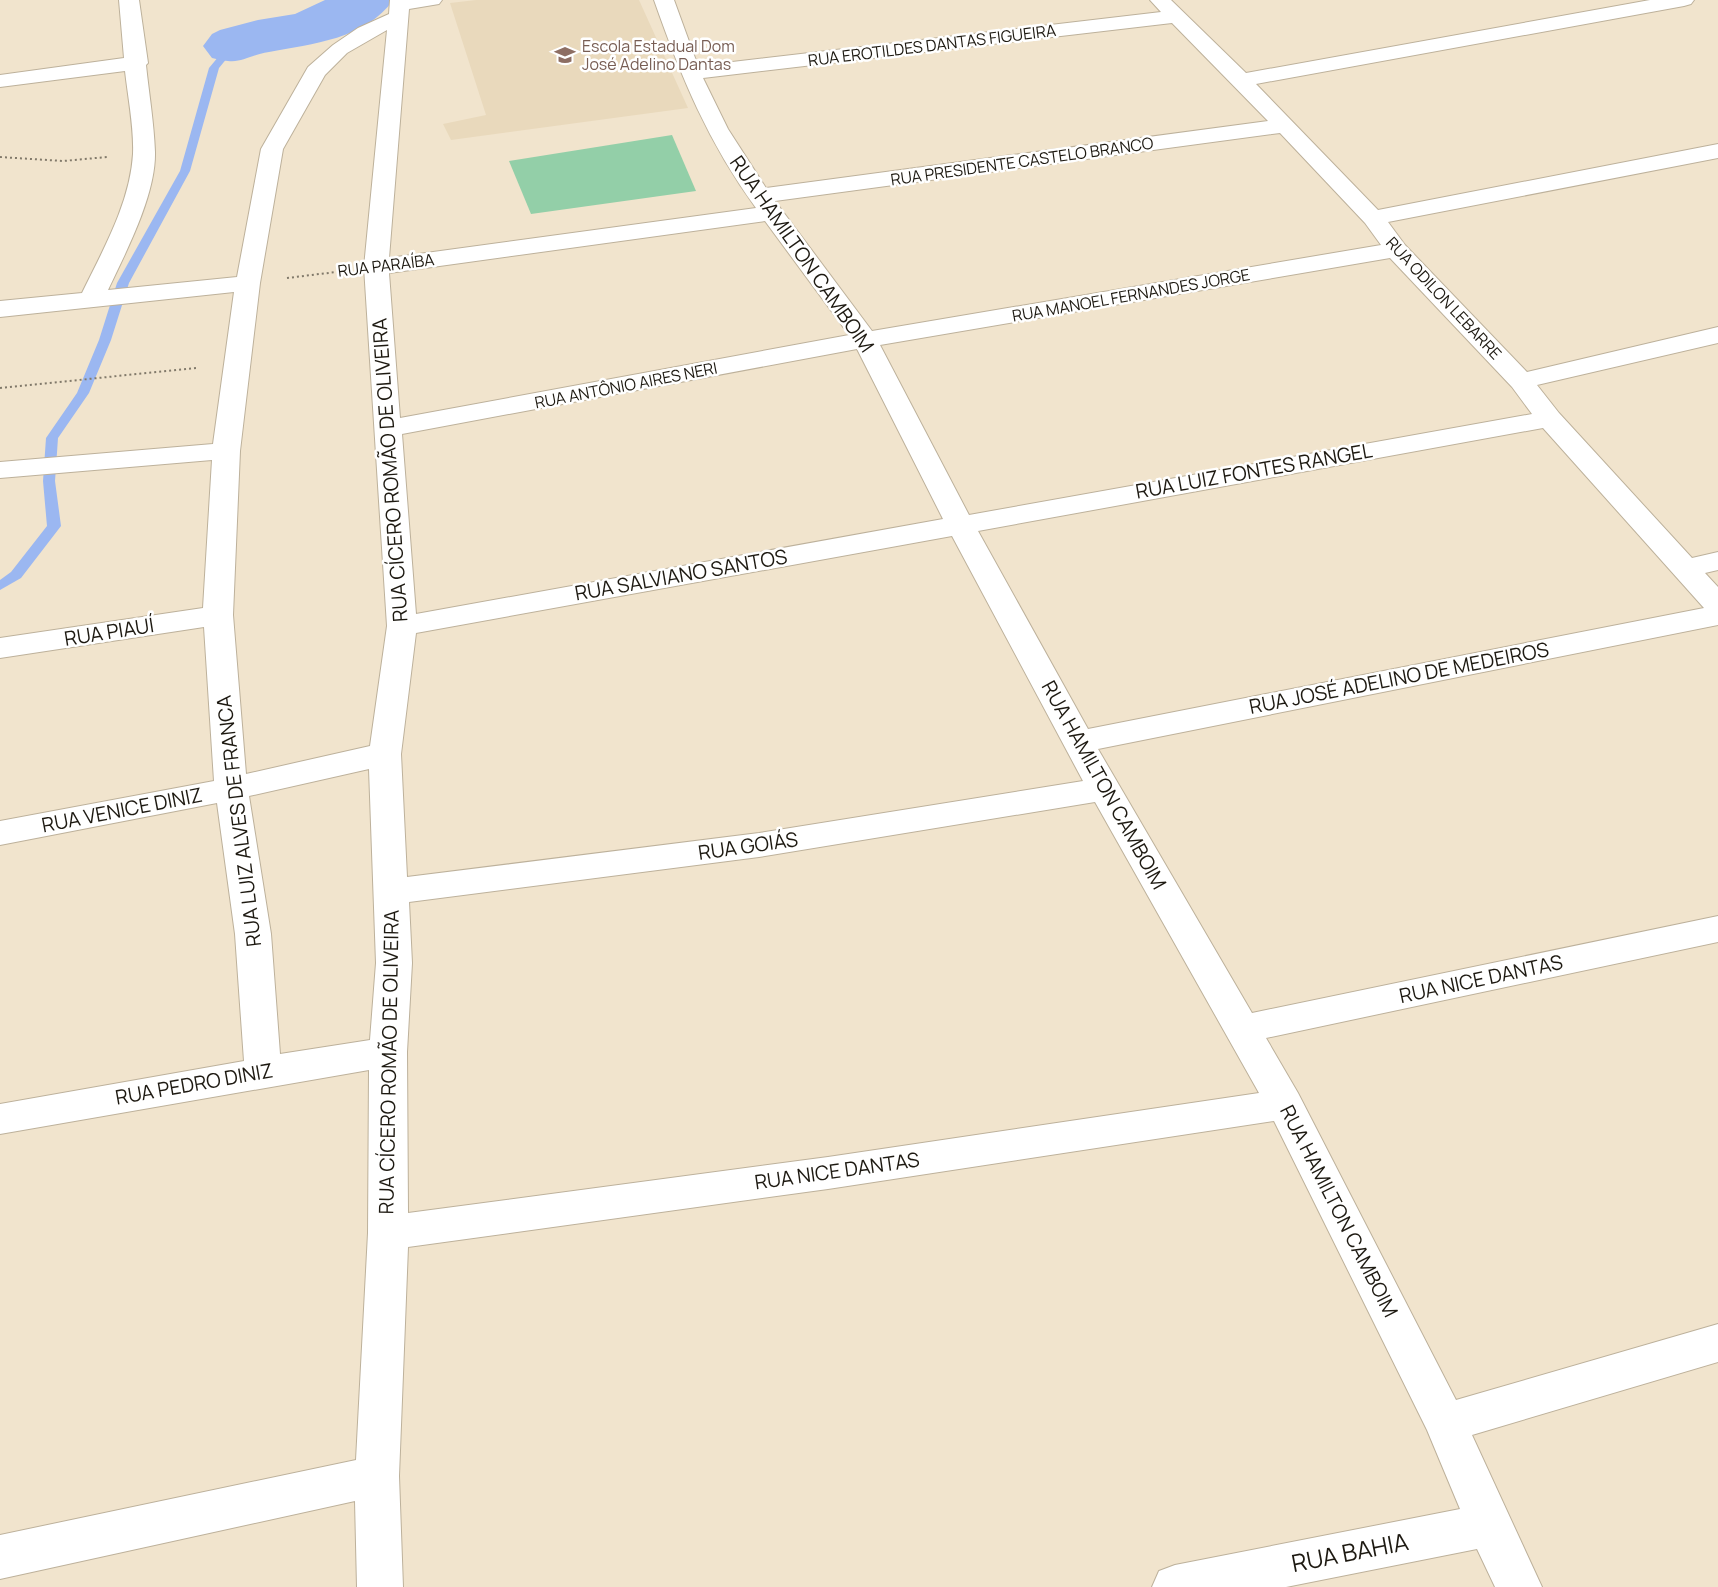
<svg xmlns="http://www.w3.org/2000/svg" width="1718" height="1587" viewBox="0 0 1718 1587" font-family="Manrope,sans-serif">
<rect width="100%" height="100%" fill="#f1e4cd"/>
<!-- built -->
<path fill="#e9d9bc" d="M476,0H639L688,108L451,140L443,124L486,115L450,3Z"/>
<!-- green -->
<path fill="#93cfa8" d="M672,135L696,191L531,214L509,161Z"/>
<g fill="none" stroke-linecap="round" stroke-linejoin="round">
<!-- stream -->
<path fill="#9bb7f1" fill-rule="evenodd" d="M229,44L237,46L219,68L190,171L129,283L111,340L89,393L58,438L55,481L61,526L21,578L0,590V580L11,572L47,526L43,481L46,438L77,393L99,340L117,283L180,171L209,68Z"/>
<!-- river -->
<path fill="#9bb7f1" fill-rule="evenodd" d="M325,0H393C366,39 312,44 269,52C241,57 243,66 212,58L203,46L212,34L220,30L258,20L295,14Z"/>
<!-- minor casing -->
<g stroke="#bdb19b" stroke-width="2">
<path id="minor" d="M119,0H139L148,63L146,65C149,94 154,123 155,152C156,195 126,252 108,290L237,277L261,149L308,67L333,45L358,28L389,14L390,0H442L439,4L409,9L389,258L756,208C708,142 681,77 654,0H674L698,66L1161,12L1150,0H1171L1246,73L1650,0H1694L1691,4L1684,6L1256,84L1378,210L1718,144V158L1388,222L1405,245L1527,372L1718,327V343L1537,385L1559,413L1692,558L1718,552V570L1705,573L1718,587V625L1098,749L1252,1013L1718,916V942L1266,1038L1298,1093L1456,1400L1718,1324V1362L1472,1435L1542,1587H1495L1477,1549L1286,1587H1152L1159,1571L1175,1565L1460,1509L1427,1430L1274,1121L828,1189L408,1247L399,1476L403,1587H357L355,1501L0,1579V1535L356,1460L368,1233L369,1070L0,1134V1104L244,1061L235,934L217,803L0,845V821L214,781L204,627L0,658V638L203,608L212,460L0,478V462L213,444L234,292L0,317V301L82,293C103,250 130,203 133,154C134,127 128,98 125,71L0,87V75L124,58ZM1172,23L1268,121L766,188L728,129L703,78ZM387,30L364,267L387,626L370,746L246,774L233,615L240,451L260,283L283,149L325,75L347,53ZM1280,133L1365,223L1381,245L872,331L775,201ZM765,221L849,335L400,418L389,273ZM1390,258L1512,387L1532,414L969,515L880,345ZM857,349L943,519L416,614L402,434ZM1543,428L1704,608L1088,729L978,531ZM952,536L1083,781L759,833L407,877L401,754L416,633ZM369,769L376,963L370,1040L280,1054L271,934L249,796ZM1095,802L1259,1093L828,1157L408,1213L407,1052L412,963L409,902L759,857Z"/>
</g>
<!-- path -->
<path stroke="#81796a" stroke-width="2" stroke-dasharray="2 3" stroke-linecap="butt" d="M0,157L63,161L107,157
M287,278L336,272
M0,388L196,368"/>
<!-- minor -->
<use href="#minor" fill="#fff" fill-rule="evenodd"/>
</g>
<!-- icons -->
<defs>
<g id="school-bare" transform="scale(1.62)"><path d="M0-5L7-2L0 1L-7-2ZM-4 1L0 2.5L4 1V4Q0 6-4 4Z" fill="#8d6e63" stroke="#fff" stroke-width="2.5" paint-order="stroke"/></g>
</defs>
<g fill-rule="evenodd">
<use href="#school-bare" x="565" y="55"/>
</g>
<g text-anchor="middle" stroke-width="5" stroke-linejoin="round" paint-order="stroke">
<!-- far-street labels -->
<g font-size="16" fill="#1d1911" stroke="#fff">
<text transform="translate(932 45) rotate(-7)" y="6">RUA EROTILDES DANTAS FIGUEIRA</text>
<text transform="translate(1022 161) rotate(-8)" y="6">RUA PRESIDENTE CASTELO BRANCO</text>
<text transform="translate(386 265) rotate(-7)" y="6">RUA PARAÍBA</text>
<text transform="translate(1131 295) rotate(-10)" y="6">RUA MANOEL FERNANDES JORGE</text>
<text transform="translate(1444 298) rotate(47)" y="6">RUA ODILON LEBARRE</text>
<text transform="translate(626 385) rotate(-11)" y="6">RUA ANTÔNIO AIRES NERI</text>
</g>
<!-- far-education labels -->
<g font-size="16" fill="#785e54" stroke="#fff" text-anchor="start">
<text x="582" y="52">Escola Estadual Dom<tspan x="582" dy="18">José Adelino Dantas</tspan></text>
</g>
<!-- street labels -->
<g font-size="20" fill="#1d1911" stroke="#fff">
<text transform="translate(802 254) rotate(55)" y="7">RUA HAMILTON CAMBOIM</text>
<text transform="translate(390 470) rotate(-94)" y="7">RUA CÍCERO ROMÃO DE OLIVEIRA</text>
<text transform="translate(1254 471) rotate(-10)" y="7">RUA LUIZ FONTES RANGEL</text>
<text transform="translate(681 575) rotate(-10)" y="7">RUA SALVIANO SANTOS</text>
<text transform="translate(109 632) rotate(-9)" y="7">RUA PIAUÍ</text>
<text transform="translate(1399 678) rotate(-11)" y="7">RUA JOSÉ ADELINO DE MEDEIROS</text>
<text transform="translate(1104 785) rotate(61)" y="7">RUA HAMILTON CAMBOIM</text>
<text transform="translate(122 810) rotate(-11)" y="7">RUA VENICE DINIZ</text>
<text transform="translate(239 821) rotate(-97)" y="7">RUA LUIZ ALVES DE FRANCA</text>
<text transform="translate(748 846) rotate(-8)" y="7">RUA GOIÁS</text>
<text transform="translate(1481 979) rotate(-12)" y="7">RUA NICE DANTAS</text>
<text transform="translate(389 1062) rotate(-89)" y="7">RUA CÍCERO ROMÃO DE OLIVEIRA</text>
<text transform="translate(194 1084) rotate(-10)" y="7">RUA PEDRO DINIZ</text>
<text transform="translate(837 1171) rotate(-8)" y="7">RUA NICE DANTAS</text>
<text transform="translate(1339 1211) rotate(63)" y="7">RUA HAMILTON CAMBOIM</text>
</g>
<!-- near-street labels -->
<g font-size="24" fill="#1d1911" stroke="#fff">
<text transform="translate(1350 1553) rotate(-11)" y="8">RUA BAHIA</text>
</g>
</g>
</svg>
